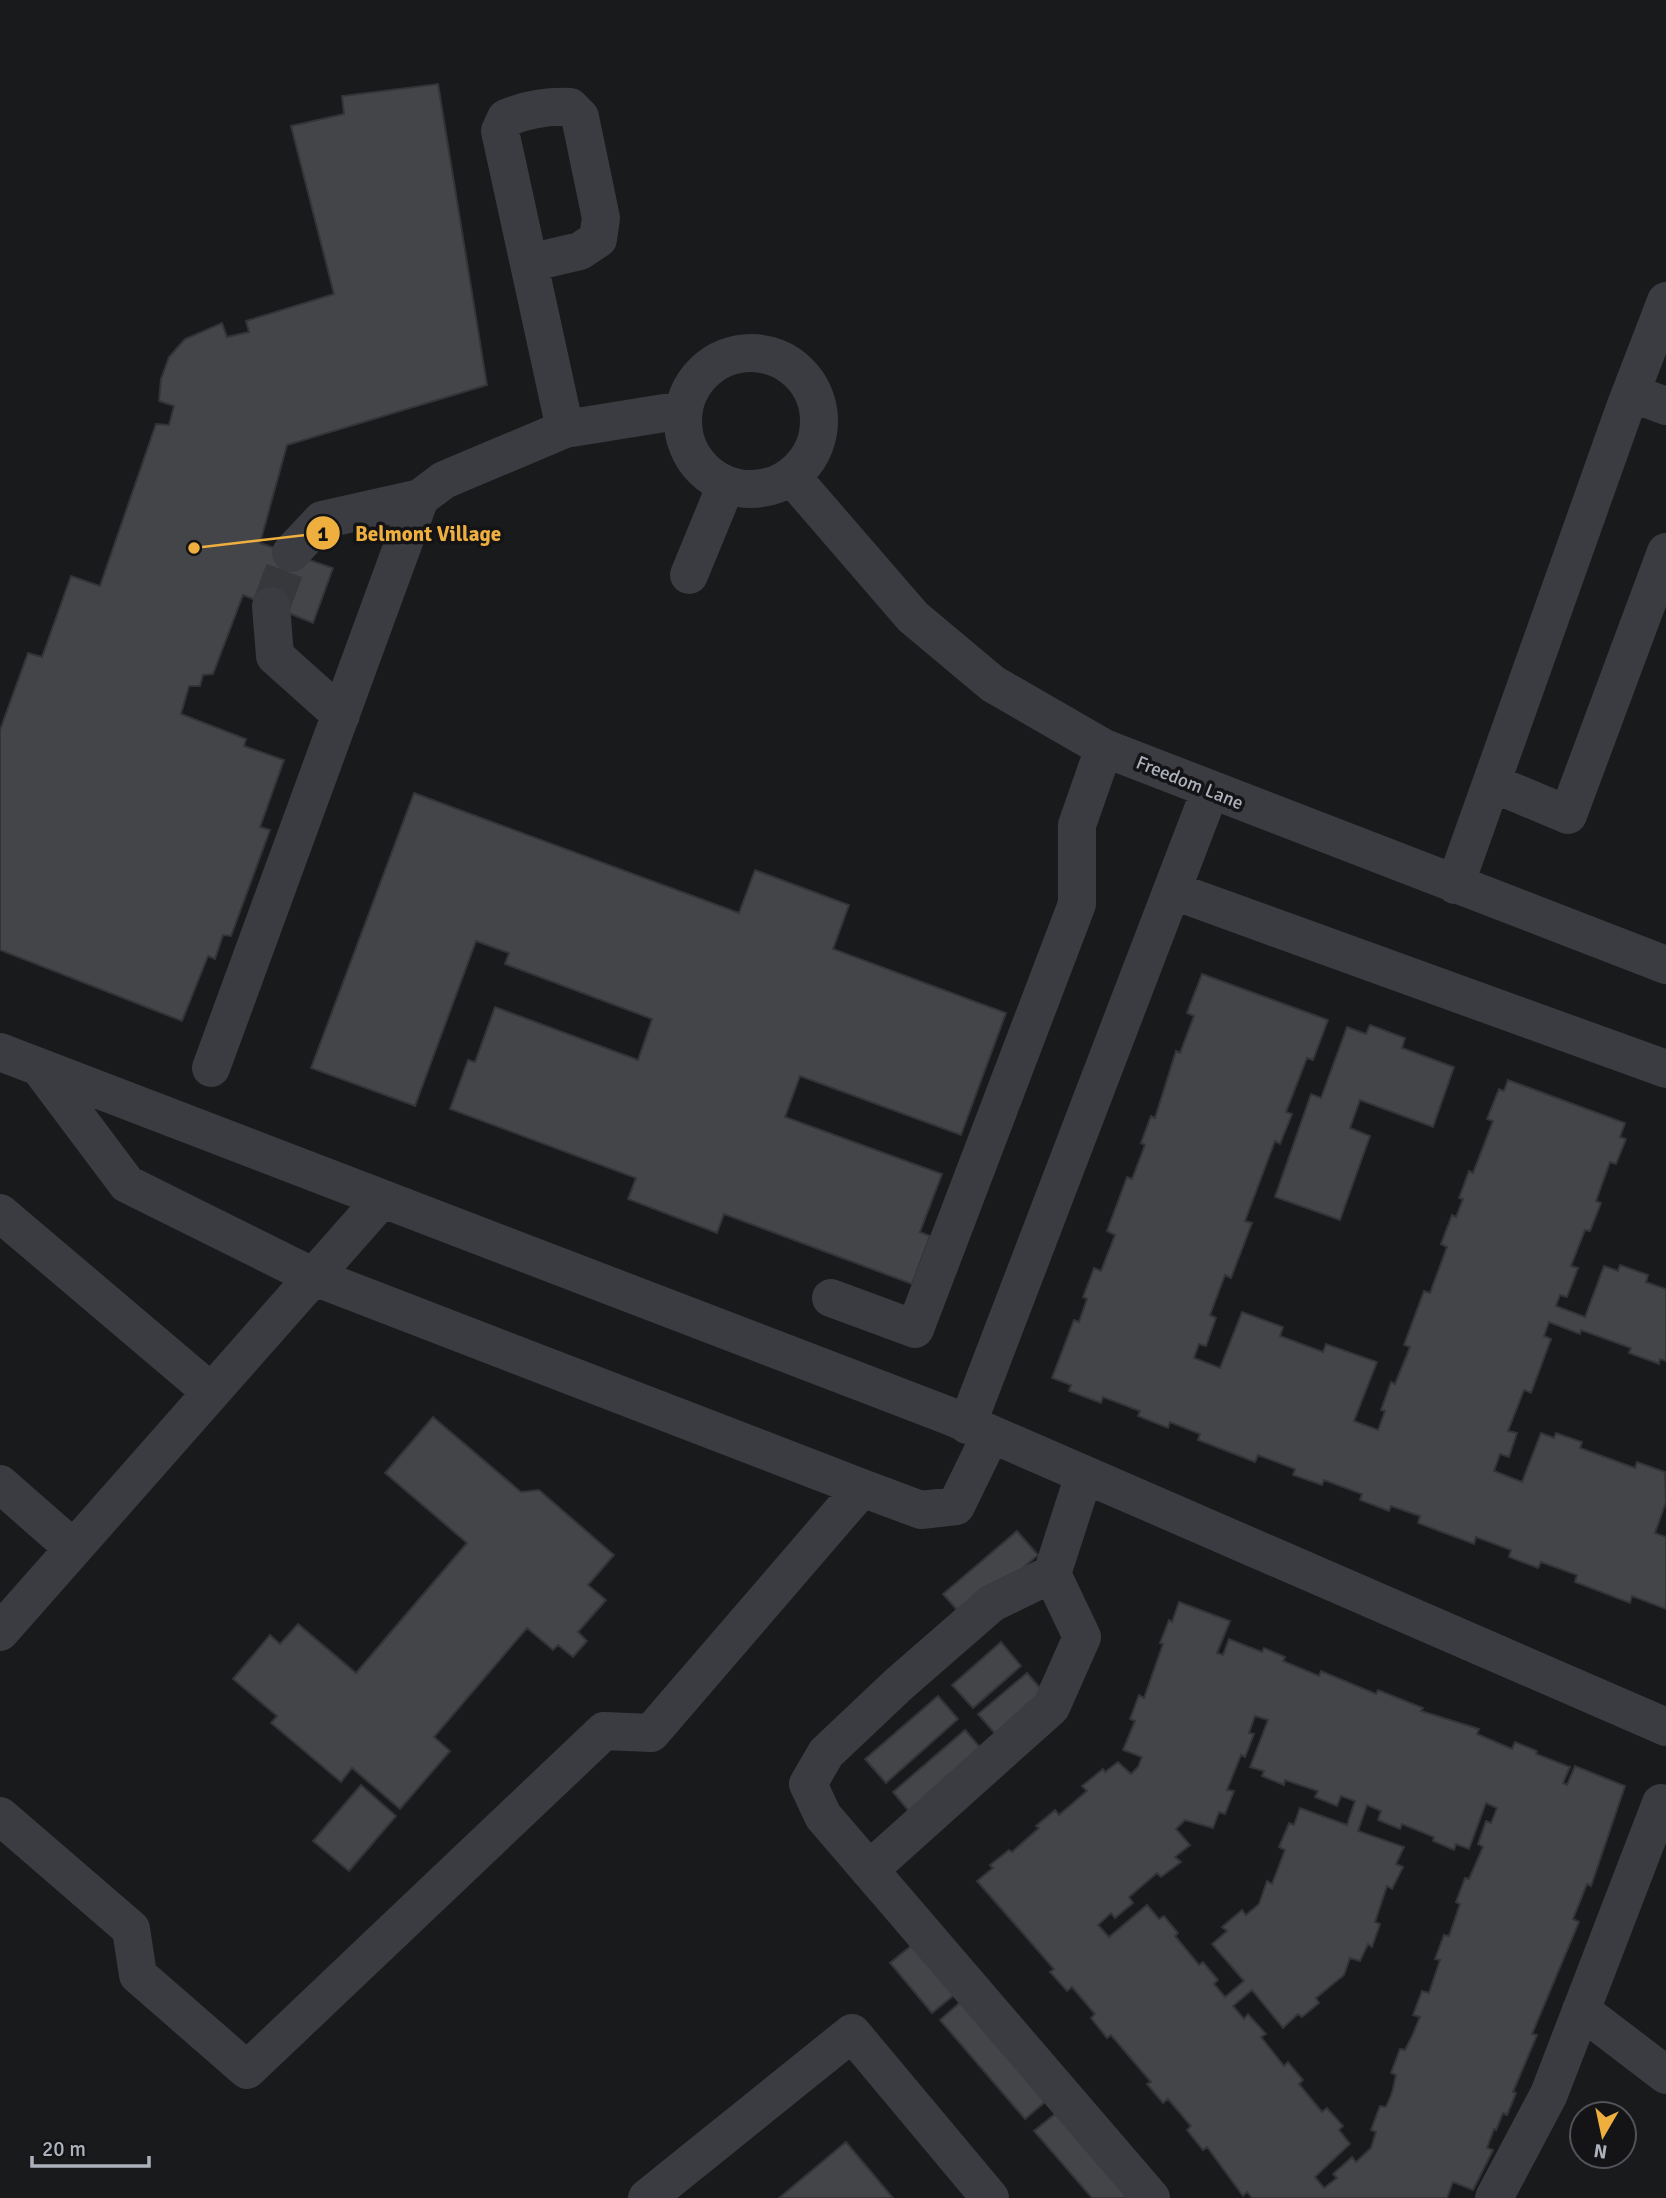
<svg xmlns="http://www.w3.org/2000/svg" width="1666" height="2198" viewBox="0 0 1666 2198" font-family="Signika,sans-serif">
<rect width="100%" height="100%" fill="#191a1c"/>
<!-- building -->
<path fill="#444549" stroke="#343438" stroke-width="2" fill-rule="evenodd" d="M438,84L487,385L287,445L260,543L333,568L313,623L243,595L213,674L203,675L200,686H189L181,714L246,739L244,746L284,760L260,827L270,830L231,936L223,935L215,959L208,956L182,1021L0,950V730L28,653L42,657L71,576L100,586L156,424L169,425L174,406L159,401L161,379L169,357L185,339L222,323L227,337L249,332L246,321L334,294L291,126L344,114L342,96Z
M414,793L739,913L755,870L849,905L833,949L1006,1013L961,1135L800,1076L785,1117L942,1174L920,1232L930,1236L912,1284L724,1214L717,1233L628,1199L636,1178L450,1109L468,1060L475,1062L495,1007L638,1060L652,1019L505,964L509,953L476,941L415,1106L311,1068Z
M1202,974L1328,1020L1313,1060L1307,1058L1286,1112L1292,1114L1280,1144L1275,1141L1245,1221L1252,1223L1231,1278L1225,1275L1210,1315L1216,1318L1206,1346L1199,1344L1194,1358L1220,1368L1242,1312L1283,1327L1280,1336L1323,1352L1326,1344L1377,1362L1354,1421L1378,1430L1385,1411L1381,1410L1391,1382L1395,1384L1410,1347L1404,1345L1424,1291L1430,1293L1447,1247L1441,1244L1452,1215L1456,1217L1463,1199L1459,1198L1469,1171L1473,1173L1493,1121L1487,1119L1499,1089L1504,1091L1508,1080L1625,1123L1620,1137L1626,1139L1616,1164L1610,1162L1596,1201L1601,1203L1590,1231L1585,1230L1571,1266L1578,1268L1567,1297L1560,1295L1556,1306L1585,1317L1604,1266L1618,1271L1620,1265L1648,1275L1646,1282L1666,1289V1361L1660,1359L1659,1364L1629,1353L1631,1348L1581,1330L1580,1334L1549,1322L1544,1336L1551,1339L1531,1393L1524,1390L1508,1431L1517,1433L1509,1457L1500,1454L1494,1471L1522,1482L1541,1433L1554,1438L1556,1433L1582,1442L1580,1448L1635,1468L1637,1462L1665,1472L1666,1502L1655,1533L1666,1537V1609L1632,1596L1630,1603L1575,1582L1577,1575L1541,1562L1538,1568L1509,1557L1511,1550L1476,1537L1474,1544L1418,1523L1420,1516L1391,1506L1389,1511L1360,1500L1362,1494L1324,1480L1322,1485L1293,1475L1295,1469L1258,1455L1255,1462L1198,1440L1200,1434L1170,1422L1168,1428L1138,1416L1140,1411L1103,1397L1101,1403L1069,1391L1071,1385L1052,1378L1074,1320L1079,1322L1087,1299L1083,1297L1094,1268L1101,1271L1115,1235L1107,1231L1127,1177L1132,1179L1145,1145L1141,1143L1151,1116L1155,1118L1176,1051L1180,1053L1194,1016L1187,1013Z
M1370,1025L1405,1038L1402,1048L1454,1067L1433,1127L1360,1100L1350,1128L1370,1136L1340,1220L1275,1197L1311,1094L1321,1098L1347,1027L1366,1034Z
M433,1417L521,1492L539,1490L614,1555L588,1585L606,1600L578,1632L587,1641L573,1657L558,1645L553,1650L527,1628L434,1737L450,1751L400,1809L352,1768L341,1782L271,1723L277,1716L233,1679L270,1635L280,1644L298,1624L356,1673L467,1543L385,1473Z
M1017,1531L1038,1555L964,1618L943,1594Z
M1179,1602L1230,1621L1217,1653L1223,1655L1229,1639L1262,1652L1264,1648L1285,1657L1283,1661L1319,1676L1321,1671L1376,1694L1378,1690L1423,1708L1421,1711L1479,1729L1477,1734L1512,1749L1515,1742L1537,1751L1536,1754L1570,1767L1563,1783L1567,1785L1575,1766L1625,1786L1591,1886L1587,1884L1573,1919L1579,1922L1532,2034L1537,2035L1513,2092L1516,2093L1507,2115L1503,2113L1496,2130L1494,2129L1487,2148L1493,2150L1473,2190L1453,2182L1447,2198H1252L1247,2192L1243,2196L1207,2147L1203,2150L1187,2130L1191,2126L1168,2099L1163,2103L1147,2084L1151,2082L1111,2035L1107,2038L1091,2018L1095,2014L1072,1987L1067,1991L1050,1972L1054,1969L977,1881L993,1868L990,1865L1009,1850L1012,1852L1039,1828L1036,1826L1055,1810L1059,1815L1087,1791L1082,1786L1103,1769L1105,1772L1118,1762L1131,1774L1138,1767L1142,1757L1123,1750L1135,1721L1130,1719L1139,1695L1144,1698L1163,1644L1160,1643L1169,1620L1172,1622ZM1255,1716L1268,1720L1250,1767L1264,1771L1262,1776L1284,1785L1285,1780L1318,1791L1315,1797L1337,1806L1341,1796L1355,1801L1347,1825L1300,1808L1294,1825L1289,1823L1279,1847L1285,1850L1272,1884L1267,1881L1259,1904L1246,1915L1242,1910L1222,1927L1227,1931L1212,1944L1244,1981L1225,1997L1214,1984L1218,1980L1203,1962L1199,1965L1175,1936L1178,1933L1164,1916L1159,1919L1147,1905L1109,1937L1098,1925L1111,1913L1115,1918L1133,1903L1129,1897L1157,1873L1161,1877L1181,1862L1175,1857L1190,1845L1176,1829L1185,1820L1213,1828L1219,1812L1225,1814L1234,1791L1227,1790L1241,1755L1245,1757L1254,1734L1249,1733ZM1486,1803L1497,1808L1491,1823L1486,1821L1478,1844L1483,1847L1469,1879L1465,1878L1456,1902L1460,1904L1449,1936L1444,1935L1435,1959L1440,1960L1429,1993L1422,1991L1413,2015L1420,2017L1413,2034L1405,2050L1400,2049L1391,2073L1396,2075L1392,2093L1386,2107L1380,2106L1371,2130L1376,2132L1371,2148L1356,2162L1352,2157L1333,2174L1337,2178L1324,2188L1315,2177L1350,2144L1339,2130L1343,2126L1327,2108L1322,2112L1299,2084L1303,2080L1288,2062L1284,2066L1261,2037L1266,2034L1248,2014L1244,2019L1233,2006L1252,1990L1283,2028L1298,2014L1302,2017L1319,2003L1316,1998L1344,1975L1350,1958L1360,1961L1368,1944L1372,1947L1380,1924L1375,1922L1387,1886L1392,1889L1403,1867L1396,1864L1404,1847L1358,1831L1367,1805L1381,1811L1378,1820L1400,1829L1402,1824L1434,1837L1433,1841L1454,1850L1456,1844L1469,1849Z
M1001,1642L1021,1666L973,1708L952,1685Z
M1027,1673L1048,1697L999,1738L978,1714Z
M938,1696L958,1719L886,1783L865,1759Z
M965,1730L985,1753L913,1816L893,1792Z
M361,1785L396,1816L349,1871L313,1841Z
M917,1941L959,1991L932,2013L890,1963Z
M965,1998L1051,2097L1025,2119L940,2020Z
M1060,2110L1137,2198H1092L1034,2131Z
M846,2142L893,2198H779Z"/>
<g fill="none" stroke-linecap="round" stroke-linejoin="round">
<!-- minor-tunnel -->
<path stroke="#36383c" stroke-width="38" stroke-dasharray="38 19" stroke-linecap="butt" d="M271,606L291,553"/>
<!-- minor -->
<path stroke="#3b3c41" stroke-width="38" d="M529,263L580,251L598,239L601,218L580,117L570,107C547,106 528,109 506,118L500,131L565,429
M683 421a68 68 0 1 1 136 0a68 68 0 1 1-136 0Z
M1631,393L1666,406
M792,477L913,617L993,684L1104,748L1666,965
M291,553L322,520L420,498
M689,575L726,485
M271,606L275,656L341,715
M1492,783L1568,815L1666,552
M1455,885L1626,405L1666,301
M1174,891L1666,1069
M0,1052L952,1417L1666,1727
M40,1068L127,1184L312,1276L862,1488L921,1510L956,1506L991,1434
M211,1068L420,498L444,480L565,429L683,410
M0,1213L211,1392
M831,1298L915,1329L1077,904V825L1104,748
M967,1425L1210,791
M1084,1475L1052,1574L992,1603L899,1684L826,1753L808,1784L823,1816L1151,2198
M0,1484L73,1548
M0,1632L382,1199
M0,1816L131,1929L138,1975L247,2070L604,1731L651,1733L862,1488
M869,1870L1051,1707L1082,1637L1052,1574
M1581,2010L1666,2075
M647,2198L852,2033L990,2198
M1494,2198L1549,2094L1661,1803"/>
</g>
<g text-anchor="middle" stroke-width="7" stroke-linejoin="round" paint-order="stroke">
<!-- street labels -->
<g font-size="19" fill="#acb1bb" stroke="#141417">
<text transform="translate(1190 782) rotate(22)" y="7">Freedom Lane</text>
</g>
</g>
<!-- callouts -->
<path fill="none" stroke="#eeaf3f" stroke-width="2.5" d="M194 548L323 533"/>
<g fill="#eeaf3f" stroke="#141417" stroke-width="2.5">
<circle cx="194" cy="548" r="7"/>
<circle cx="323" cy="533" r="18"/>
</g>
<g font-size="21" text-anchor="middle" font-weight="bold" fill="#111">
<text x="323" y="541">1</text>
</g>
<g font-size="21" text-anchor="middle" font-weight="bold" fill="#eeaf3f" stroke="#141417" stroke-width="7" stroke-linejoin="round" paint-order="stroke">
<text x="428" y="541">Belmont Village</text>
</g>
<!-- north arrow -->
<g transform="translate(1603 2135) rotate(189)"><circle r="33" fill="#141417" stroke="#515359" stroke-width="2"/>
<path d="M0-5L12 26L0 18L-12 26Z" fill="#eeaf3f"/>
<text y="-10" font-size="19" font-weight="bold" text-anchor="middle" fill="#acb1bb">N</text>
</g>
<!-- scale -->
<path d="M32 2156v10h117v-10" fill="none" stroke="#acb1bb" stroke-width="3.5"/>
<text x="42" y="2156" font-size="21" fill="#acb1bb" stroke="#141417" stroke-width="5" paint-order="stroke">20 m</text>
</svg>
